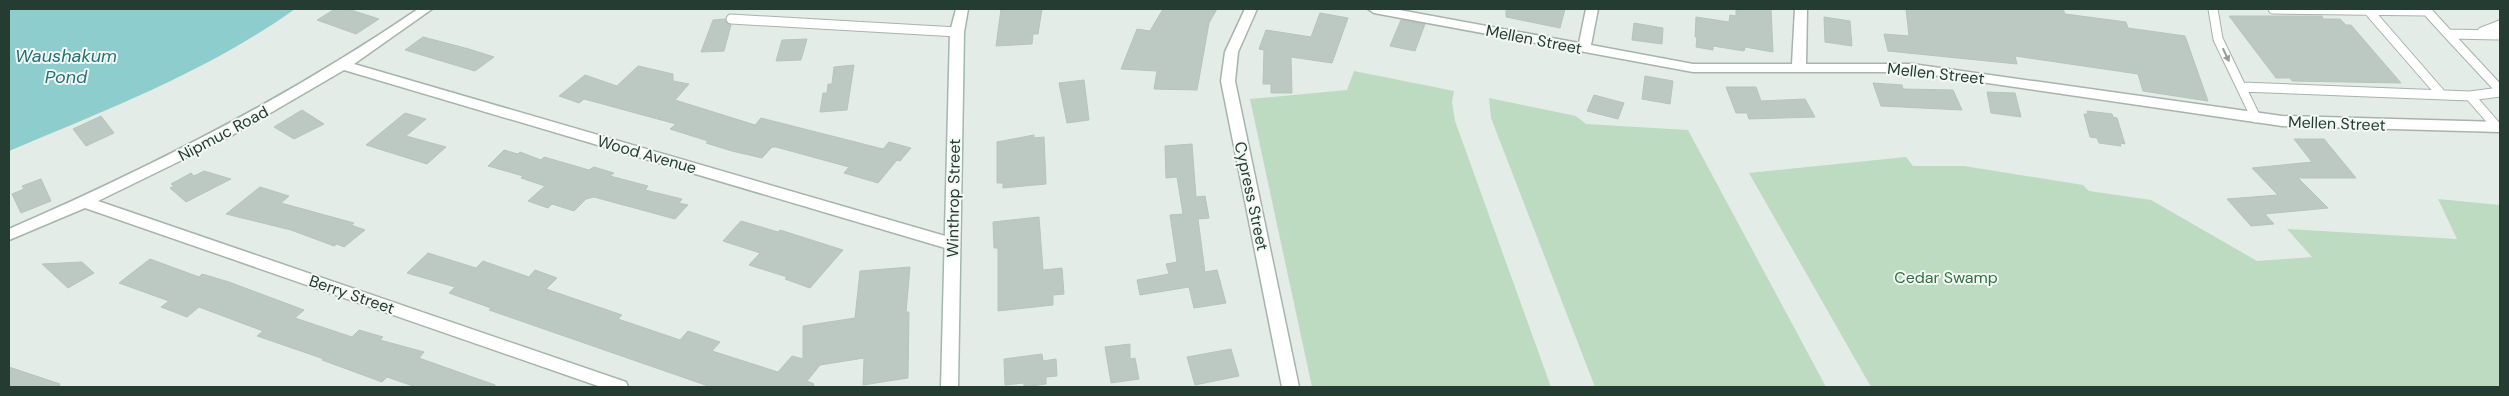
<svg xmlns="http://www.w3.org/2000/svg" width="2509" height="396" viewBox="0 0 2509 396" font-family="'DM Sans',sans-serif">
<rect width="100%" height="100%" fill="#e3ece6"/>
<!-- green -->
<path fill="#bddbc1" d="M1354,71L1454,91L1452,102L1455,121L1551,387H1312L1250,99L1347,90Z
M1489,98L1576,116L1586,124L1688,130L1826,387H1595L1491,118Z
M1906,157L1913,166H1964L2083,185L2089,191L2151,200L2257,261L2312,257L2287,229L2457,239L2438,199L2500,205V387H1871L1749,173Z"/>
<!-- water -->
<path fill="#8ecdcd" d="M9,9H295C208,71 107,110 9,151Z"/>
<!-- building -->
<path fill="#bbc9c2" stroke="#b6c5bc" d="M335,9H348L379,19L356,34L317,20Z
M1001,9H1042L1038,34H1033L1032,44L996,46Z
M1163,9H1217L1209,23L1197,90L1154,89L1157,71L1121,69L1137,29L1150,31Z
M1506,9H1565L1560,28L1506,17Z
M1736,9H1771L1773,52L1745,47L1744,51L1713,46V50L1696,47L1697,37H1695L1696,17L1729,22L1730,15L1736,16Z
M1906,9H2063L2065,14L2126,22L2128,28L2185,36L2208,101L2143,91L2138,74L2015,56L2017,64L1888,51L1884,34L1909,36Z
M1320,13L1348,18L1332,63L1291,57L1292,93H1271V84H1263L1264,50L1259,49L1266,30L1311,37Z
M2229,16H2322L2323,19H2340L2346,25H2351L2401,83L2292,81L2290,78H2276Z
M1824,17L1850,21L1852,46L1825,42Z
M725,19L731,25L724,51L701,52L713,20Z
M1401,20L1425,24L1415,51L1390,46Z
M1634,23L1663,28L1662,44L1632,40Z
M423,37L469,49L494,57L475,71L405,50Z
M807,39L801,60L776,61L782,40Z
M854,65L847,110L820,112L823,93H827L828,84H832L834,67Z
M638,66L673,74V81L689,84L675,100L755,125L761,118L883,149L889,142L911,148L900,161L897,160L878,183L844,173L849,167L776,147H772L762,158L732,151L706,143L708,141L670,129L676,124L584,99L579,103L559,96L585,75L617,86Z
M1645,76L1673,81L1670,104L1642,99Z
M1084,80L1089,120L1067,123L1059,83Z
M1873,83L1902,85L1903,89L1953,90L1962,110L1881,106Z
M1726,87H1756L1761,101L1805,99L1815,117L1749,119L1747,113H1736Z
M1987,92L2015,93L2021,117L1991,113Z
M1594,95L1624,103L1618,119L1587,111Z
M302,110L324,124L294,139L274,127Z
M2087,111L2112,114L2113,117L2117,118L2125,144L2120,143L2121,146L2099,143L2097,138L2090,137L2084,114H2088Z
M405,113L426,119L406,136L446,147L427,164L366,145Z
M101,116L114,133L86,146L73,129Z
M1034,135V138L1044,137L1046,184L1003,188V183H997V142Z
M2294,139H2324L2356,178H2298L2328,208L2265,214L2274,224L2251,226L2227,199L2278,195L2252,168L2312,162Z
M1192,144L1196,197L1205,196L1209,218L1198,219L1205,272L1217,270L1226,303L1194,308L1189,287L1140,295L1137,280L1169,274L1166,264L1177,262L1170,215L1183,214L1177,177L1166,178L1165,146Z
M504,150L518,154L520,152L541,160L544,157L589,170L594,167L614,173L610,176L648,186L645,190L682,199L679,203L688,205L675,219L594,197L586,199L574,211L552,204L548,208L528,201L545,186L521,178L523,176L488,166Z
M204,171L231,179L186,202L170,188L174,186L171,184L191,173L194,176Z
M41,179L51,201L21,213L12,194L24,189L22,186Z
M260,187L289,196L281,203L354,223L351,225L365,230L344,247L337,244L334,246L291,230L226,214Z
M1039,217L1043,270L1062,268L1064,294L1053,295V305L998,311V248H994L993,222Z
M741,221L778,232L780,230L843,250L810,288L785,279L787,277L749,265L760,253L723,241Z
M428,253L476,268L483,261L529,277L535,270L557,278L546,289L622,315L618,319L680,340L688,331L720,342L712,351L778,372L792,356L803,359V326L855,318L860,271L910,267L906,312H909L908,378L863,385L864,358L820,365L807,381L814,384L813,387H711L489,310L491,308L449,293L455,287L407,273Z
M150,259L199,277L202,274L229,282L304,310L295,318L352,337L359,330L383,337L380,340L424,352L419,358L495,385V387H416L387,377L382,382L322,360L324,359L257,336L263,331L199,307L187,317L161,307L169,301L119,283Z
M82,262L94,273L68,288L42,264Z
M1130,344V359L1135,358L1139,379L1111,383L1105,347Z
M1231,349L1239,376L1195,385L1187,357Z
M1042,354L1043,361L1056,359L1057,376L1046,377V384L1024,387V383L1005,385L1004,359Z
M9,367L60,384L59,387H9Z"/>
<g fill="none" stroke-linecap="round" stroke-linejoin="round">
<!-- lane casing -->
<g stroke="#a6b4ac" stroke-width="11">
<path id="lane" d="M2213,9L2218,39L2256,118
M2273,9L2427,11L2448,34L2500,35
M2368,10L2441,94
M731,19L957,32
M2482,32L2500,25
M2448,34L2500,90
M2241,87L2470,96L2497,127
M2470,96L2500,92"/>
</g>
<!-- street casing -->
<g stroke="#a6b4ac" stroke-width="3">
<path id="street" d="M418,9H432L354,64L952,238L957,240L960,244L957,248L952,250L344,70L229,137L98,201L626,382L628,387H601L85,208L9,240V229C152,167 289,97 418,9Z
M1245,9H1257L1238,52L1235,81L1299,387H1282L1221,81L1225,52Z
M1368,9H1394L1579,43L1586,9H1598L1591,45L1693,64H1792L1795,9H1807L1806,64H1912L2282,116L2500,122V132L2282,126L1912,72H1693L1374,13Z"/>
</g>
<!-- secondary casing -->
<g stroke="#a2b7ad" stroke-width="3">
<path id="secondary" d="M956,9H968L964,32L958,387H941L950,32Z"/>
</g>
<!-- lane -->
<use href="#lane" stroke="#fff" stroke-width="9"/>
<!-- street -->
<use href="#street" fill="#fff" fill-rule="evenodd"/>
<!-- secondary -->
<use href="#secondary" fill="#fff" fill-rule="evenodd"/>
</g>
<!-- one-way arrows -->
<defs><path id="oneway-solid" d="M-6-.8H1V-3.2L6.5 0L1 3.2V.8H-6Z" transform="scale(1.25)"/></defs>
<use fill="#929e98" href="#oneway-solid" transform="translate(2226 55) rotate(65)"/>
<g text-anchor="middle" stroke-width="4" stroke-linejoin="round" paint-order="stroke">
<!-- street labels -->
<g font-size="16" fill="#243c32" stroke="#f3f8f5">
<text transform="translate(1534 39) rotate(11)" y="6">Mellen Street</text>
<text transform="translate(1936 73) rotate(6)" y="6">Mellen Street</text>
<text transform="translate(2337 123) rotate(2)" y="6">Mellen Street</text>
<text transform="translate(223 133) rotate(-28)" y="6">Nipmuc Road</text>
<text transform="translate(647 154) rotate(16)" y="6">Wood Avenue</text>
<text transform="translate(1252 196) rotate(78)" y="6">Cypress Street</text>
<text transform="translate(953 198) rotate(-89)" y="6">Winthrop Street</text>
<text transform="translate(352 294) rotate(19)" y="6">Berry Street</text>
</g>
<!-- park labels -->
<g font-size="16" fill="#307040" stroke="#f3f8f5">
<text x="1946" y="283">Cedar Swamp</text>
</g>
<!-- water labels -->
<g font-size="18" font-style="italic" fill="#217274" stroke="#f3f8f5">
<text x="66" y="62">Waushakum<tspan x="66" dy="21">Pond</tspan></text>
</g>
</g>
<!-- border -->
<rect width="2509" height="396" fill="none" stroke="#243c32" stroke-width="20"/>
</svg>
